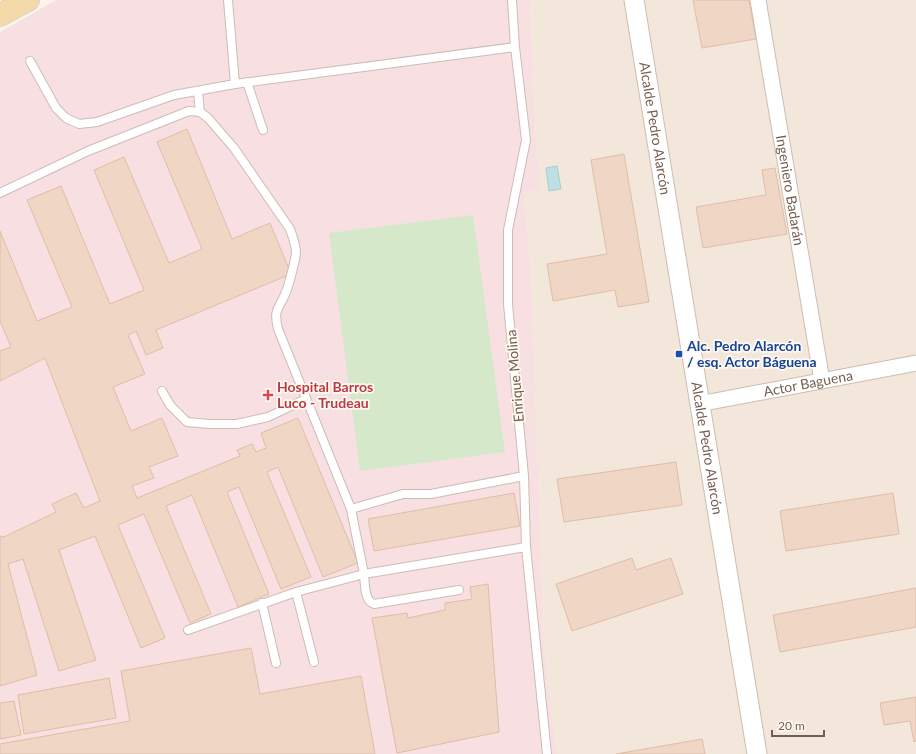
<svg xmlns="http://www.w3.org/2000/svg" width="916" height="754" viewBox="0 0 916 754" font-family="Lato,sans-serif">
<rect width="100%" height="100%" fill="#fbf5eb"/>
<!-- residential -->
<path fill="#f2e7da" d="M530,0H916V754H557L544,642L531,271L524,192L542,191L536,140Z"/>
<!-- medical -->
<path fill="#f8dfe2" d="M56,0H530L536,140L542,191L524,192L531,271L544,642L557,754H0V32Z"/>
<!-- green -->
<path fill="#d6e8ca" d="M473,215L505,452L360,471L329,233Z"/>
<!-- water -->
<path fill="#c0dfe4" stroke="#a7ced5" d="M557,166L561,189L549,191L546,168Z"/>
<!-- building -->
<path fill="#efd6c5" stroke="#e0bda6" d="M693,0H749L756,39L702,48Z
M187,129L232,239L270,223L291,274L156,330L163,348L146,355L136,331L128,335L145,374L113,387L131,431L162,418L178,456L149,467L154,478L132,486L137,498L240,456L237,450L252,444L256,452L266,448L261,433L298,418L358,563L323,577L278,467L267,472L311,577L281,589L239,487L227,492L269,594L238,607L192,495L166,506L211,614L190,623L144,514L118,525L165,638L141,648L95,536L59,550L96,660L59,671L23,559L8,564L37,675L0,686V536L4,537L56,512L52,504L76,493L84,508L100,501L45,358L0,381V351L11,347L0,321V231L37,321L72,307L27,200L61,186L110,304L144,290L94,170L124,157L169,263L202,249L157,142Z
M624,154L649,302L618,307L615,290L553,301L547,264L607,254L591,160Z
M775,168L787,234L703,248L696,207L766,195L762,170Z
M676,462L682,505L564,522L557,479Z
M514,493L520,526L374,551L368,519Z
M893,493L899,534L786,551L780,511Z
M632,558L636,570L671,558L683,594L572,631L556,584Z
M488,584L499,732L397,753L372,618L407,613L408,618L445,610V603L472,599L470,587Z
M916,588V627L780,652L773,615Z
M251,648L260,694L361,676L375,754H0V744L130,721L121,671Z
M109,678L116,718L24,734L18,695Z
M916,697V741L914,742L910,721L884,725L880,703Z
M14,701L21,735L0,739V703Z
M702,739L705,754H616Z"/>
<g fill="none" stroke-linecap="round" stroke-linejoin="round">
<!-- service casing -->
<g stroke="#cdbdb1" stroke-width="10">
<path id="service" d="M228,0L235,84
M512,0L515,47L526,140L508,230V304L524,476L526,547L547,754
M30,61L56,108L66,118L79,124L97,122L174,95L235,84L515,47
M247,82L263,130
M198,91L200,112
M0,193L88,151L189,111L200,112L208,118L234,148L290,229C293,237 296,245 296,253C295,262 289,284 286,292C279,310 273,308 278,329L351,509L364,574L526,547
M162,391L170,405L187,422L209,424H237L268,417L306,399
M351,509L403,494H431L524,476
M296,592L314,662
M262,603L276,663
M188,630L296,592L364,574C365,583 364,601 374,604L459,590"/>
</g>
<!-- minor casing -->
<g stroke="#cdbdb1" stroke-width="17">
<g id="minor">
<path id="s1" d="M758,0L822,381"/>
<path id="s2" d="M699,404L916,363"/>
</g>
</g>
<!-- tertiary casing -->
<g stroke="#cdbdb1" stroke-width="21">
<g id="tertiary">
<path id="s3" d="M634,0L757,754"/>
</g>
</g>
<!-- primary casing -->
<g stroke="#d8d2ce" stroke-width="24">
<path id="primary" d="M0,15L28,0"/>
</g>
<!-- service -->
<use href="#service" stroke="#fff" stroke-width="8"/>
<!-- minor -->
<use href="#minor" stroke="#fff" stroke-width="15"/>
<!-- tertiary -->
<use href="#tertiary" stroke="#fff" stroke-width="19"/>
<!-- primary -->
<use href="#primary" stroke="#f4d9a9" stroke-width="22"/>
</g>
<!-- markers -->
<rect fill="#1a4fb4" stroke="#fef9f1" stroke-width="1.5" x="675" y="350" width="8" height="8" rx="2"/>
<path fill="#e0444e" stroke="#fef9f1" stroke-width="1.5" d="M266 389h4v4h4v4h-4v4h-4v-4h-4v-4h4z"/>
<g text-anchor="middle" stroke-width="3.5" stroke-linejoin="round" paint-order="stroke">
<!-- street labels -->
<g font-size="14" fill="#755d4f" stroke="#fef9f1">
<text dy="5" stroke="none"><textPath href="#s3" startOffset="130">Alcalde Pedro Alarcón</textPath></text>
<text dy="5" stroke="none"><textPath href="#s1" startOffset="193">Ingeniero Badarán</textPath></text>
<text transform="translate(515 376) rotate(-95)" y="5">Enrique Molina</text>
<text dy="5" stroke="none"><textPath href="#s2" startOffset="111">Actor Baguena</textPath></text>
<text dy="5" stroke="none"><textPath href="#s3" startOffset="454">Alcalde Pedro Alarcón</textPath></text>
</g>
<!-- transit labels -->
<g font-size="14" font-weight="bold" fill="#164399" stroke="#fef9f1" text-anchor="start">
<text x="687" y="351">Alc. Pedro Alarcón<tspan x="687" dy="16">/ esq. Actor Báguena</tspan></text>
</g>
<!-- health labels -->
<g font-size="14" font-weight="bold" fill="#be3a42" stroke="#fef9f1" text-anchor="start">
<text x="277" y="392">Hospital Barros<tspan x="277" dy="16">Luco - Trudeau</tspan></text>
</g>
</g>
<!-- scale -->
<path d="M772 730v6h52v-6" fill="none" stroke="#755d4f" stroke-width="2"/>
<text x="778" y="730" font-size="12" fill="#755d4f" stroke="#fef9f1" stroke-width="3" paint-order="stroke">20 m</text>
</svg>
